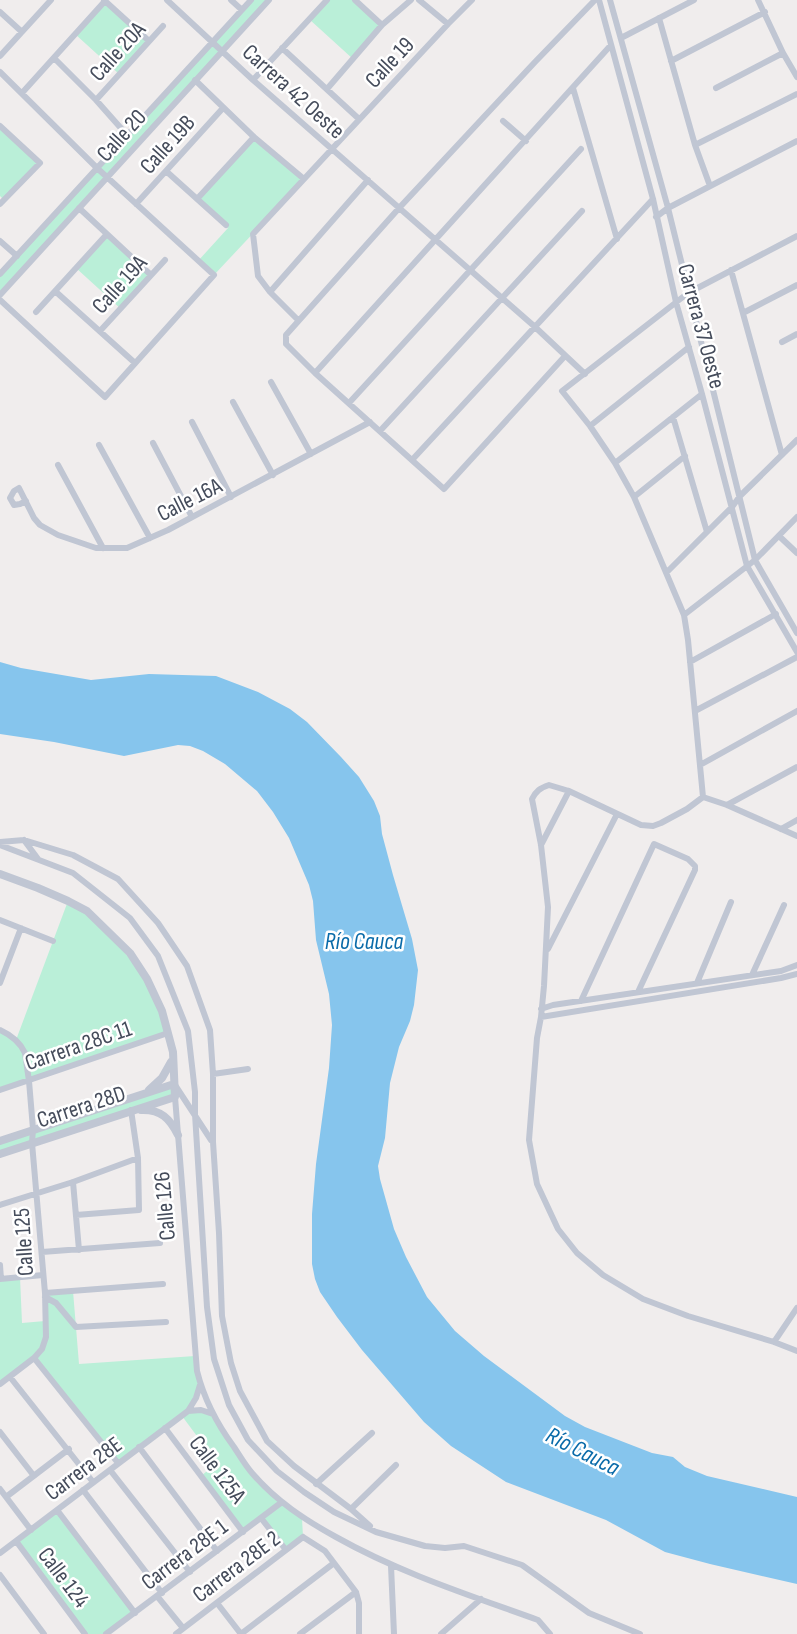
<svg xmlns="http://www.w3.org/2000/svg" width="797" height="1634" viewBox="0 0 797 1634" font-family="'Sofia Sans Condensed',sans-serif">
<rect width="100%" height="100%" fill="#f0eded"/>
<!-- green -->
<path fill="#baefd8" d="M251,0H269L0,295V274Z
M327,0H355L382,25L353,59L309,19Z
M105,1L149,41L119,74L75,34Z
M0,126L40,163L4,200L0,196Z
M254,137L304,179L214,275L198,261L228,228L197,199Z
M107,234L151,275L121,309L76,268Z
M68,901L102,926L147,979L168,1033L0,1090V1030L16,1040Z
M174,1084L175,1097L0,1154V1141Z
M20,1277L22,1323L45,1321V1293L73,1291L79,1364L195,1356L200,1383L189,1410L213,1414L252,1473L302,1518L303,1537L286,1550L261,1519L243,1532L201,1476L217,1463L182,1416L118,1463L34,1358L0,1382V1279Z
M57,1510L135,1613L106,1634H85L16,1541Z"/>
<!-- water -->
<path fill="#86c5ed" d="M0,662L21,668L91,680L149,674L216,676L258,692L290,709L307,722L341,757L359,777L374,801L380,816L382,834L393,875L412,939L418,970L414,1005L410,1021L399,1047L390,1083L385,1138L378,1166L380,1179L394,1229L406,1257L427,1297L455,1331L484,1356L565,1416L585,1427L652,1453L673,1457L685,1467L707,1476L797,1497V1584L710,1564L665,1552L606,1520L506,1482L451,1446L424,1422L362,1350L337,1317L320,1292L315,1279L312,1264V1214L316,1164L329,1068L332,1025L329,994L316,940L313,901L309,885L289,838L273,812L257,791L225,764L203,751L190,746L178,745L124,756L54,742L0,734Z"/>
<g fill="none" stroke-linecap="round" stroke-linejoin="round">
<!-- minor -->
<path stroke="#c0c6d3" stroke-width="6" d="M104,0L149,41
M167,0L253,80L534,326L585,374
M231,0L242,10
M355,0L382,25
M419,0L448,24
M599,0L653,199L676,302L702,394L747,566L797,652
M610,0L668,208L755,560L797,633
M758,0L783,53L797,77
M0,12L22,32
M659,18L695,145L710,186
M621,38L694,0
M282,48L359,119
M0,56L51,0
M54,58L96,100L127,135
M671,61L765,12
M0,72L97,168L214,275L105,397L0,300
M195,80L254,137L304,179
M253,80L327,0
M573,88L617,239
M716,88L783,53
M327,89L382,25L411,0
M22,93L105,1
M96,100L163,26
M503,121L526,141
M0,126L40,163L0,204
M695,145L797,94
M166,171L226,225
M197,199L254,137
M136,204L223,108
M79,208L151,275
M656,217L668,208L797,141
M0,241L17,256
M731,270L782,455
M0,274L251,0
M55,291L135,363
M270,292L368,180
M0,295L269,0
M36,312L107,234
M743,313L797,285
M298,320L270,292L258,276L253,234L448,24L472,0
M100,331L165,260
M782,342L797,334
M565,356L444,489L315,373L286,344V335L400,207L535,62L595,0
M315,373L611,45
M271,382L311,454
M233,402L273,475
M349,403L581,149
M673,417L707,532
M192,422L231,497
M590,426L689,347
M380,431L582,211
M153,443L192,517
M99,445L150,538
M412,460L653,199
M615,463L702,394
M58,465L103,548
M634,497L685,456
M26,501L20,504L14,505L10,498L14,491L19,488L34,518L40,525L58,535L96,548H127L168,530L370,422
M779,536L797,553
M667,572L732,507L740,496L797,440
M684,615L755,560L797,517
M690,662L776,614
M695,711L797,657
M700,765L797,711
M703,797L687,809L661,823L653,826L641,825L569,791L549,785C540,788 536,791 532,799L541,845L548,907L544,986L541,1017L537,1038L529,1140L537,1184L558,1229L577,1253L603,1275L643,1299L688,1316L774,1342L797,1351
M703,797L688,640L684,615L634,497L615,463L590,426L562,391L688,293L797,236
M703,797L727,805L797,836
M727,805L797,767
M781,829L797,820
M24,840L38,859
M0,842L24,840L73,855L118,879L158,923L187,966L210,1030L213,1074V1142L219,1233L222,1316L231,1363L240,1391L267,1441L294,1466L351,1509L370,1526
M0,845L73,873L130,918L158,956L188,1031L195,1092V1114L207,1307L214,1359L229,1405L248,1440L277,1471L304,1492L334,1512L376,1532L425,1546L445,1548L464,1546L522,1565L589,1613L640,1634
M541,845L569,791
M0,920L53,941
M548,949L617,814
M752,975L784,905
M0,983L21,928
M697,983L731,902
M581,1001L654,844L688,859L695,866V870L638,992
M541,1009L553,1005L781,971L797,965
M541,1017L781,978L797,974
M0,1030C11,1035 20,1042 25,1053L29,1081L33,1129L32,1143L45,1293L46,1337L42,1349L34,1358L0,1384
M213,1074L248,1069
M175,1085L211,1140
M0,1090L168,1033
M175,1097L197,1371C204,1399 217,1424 234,1447C240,1456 245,1465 252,1473C276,1501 305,1520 336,1537C400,1573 469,1595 538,1620L550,1634
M73,1182L79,1250
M0,1205L73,1182L138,1158
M76,1215L139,1210L138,1158L131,1110
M42,1252L160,1243
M0,1265L1,1279
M0,1279L43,1275
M45,1293L163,1284
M45,1297L56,1303L76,1327L166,1322
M774,1342L797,1308
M34,1358L118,1463
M10,1377L93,1482
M188,1411L201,1410L213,1414
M165,1428L243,1532
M0,1432L34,1476
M139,1447L217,1551
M110,1470L190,1572
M316,1484L372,1433
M0,1489L31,1530
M83,1490L162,1593
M6,1497L69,1449
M351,1509L396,1465
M57,1510L135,1613
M261,1518L286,1550
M303,1537L325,1551L356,1592L359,1603V1634
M16,1541L85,1634
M0,1553L188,1411L196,1398L200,1385
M391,1566L394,1634
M0,1575L44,1634
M157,1596L183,1628
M217,1603L241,1634
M106,1634L282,1502
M176,1634L303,1537
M241,1634L334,1563
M300,1634L356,1592
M441,1634L481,1599"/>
<!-- tertiary -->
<path stroke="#c0c6d3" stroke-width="8" d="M0,874L38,888L68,901L87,911L130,953L147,979L162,1011L173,1052L175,1097L0,1154
M149,1090L162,1078L171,1062
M141,1110C161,1109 170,1119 178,1135
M0,1141L174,1084"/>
</g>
<g text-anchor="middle" stroke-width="5" stroke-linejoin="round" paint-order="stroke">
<!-- street labels -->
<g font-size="23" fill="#454c5b" stroke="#fff">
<text transform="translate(117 51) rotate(-48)" y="8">Calle 20A</text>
<text transform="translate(389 62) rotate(-47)" y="8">Calle 19</text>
<text transform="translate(294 91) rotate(42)" y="8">Carrera 42 Oeste</text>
<text transform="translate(121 135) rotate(-48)" y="8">Calle 20</text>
<text transform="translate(167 144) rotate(-48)" y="8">Calle 19B</text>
<text transform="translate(119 284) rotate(-48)" y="8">Calle 19A</text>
<text transform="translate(702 326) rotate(75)" y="8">Carrera 37 Oeste</text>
<text transform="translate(189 499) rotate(-27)" y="8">Calle 16A</text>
<text transform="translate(78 1045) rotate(-19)" y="8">Carrera 28C 11</text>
<text transform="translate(81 1106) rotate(-18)" y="8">Carrera 28D</text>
<text transform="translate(164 1206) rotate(-95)" y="8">Calle 126</text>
<text transform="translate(23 1242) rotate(-94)" y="8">Calle 125</text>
<text transform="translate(83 1468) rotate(-37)" y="8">Carrera 28E</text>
<text transform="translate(218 1469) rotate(53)" y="8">Calle 125A</text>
<text transform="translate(184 1554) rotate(-37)" y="8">Carrera 28E 1</text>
<text transform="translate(236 1566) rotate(-37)" y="8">Carrera 28E 2</text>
<text transform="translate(64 1577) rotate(53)" y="8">Calle 124</text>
</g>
<!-- water labels -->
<g font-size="24" font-style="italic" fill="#0a6ba9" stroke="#fff">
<text x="364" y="949">Río Cauca</text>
<text transform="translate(583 1451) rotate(27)" y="8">Río Cauca</text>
</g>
</g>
</svg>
